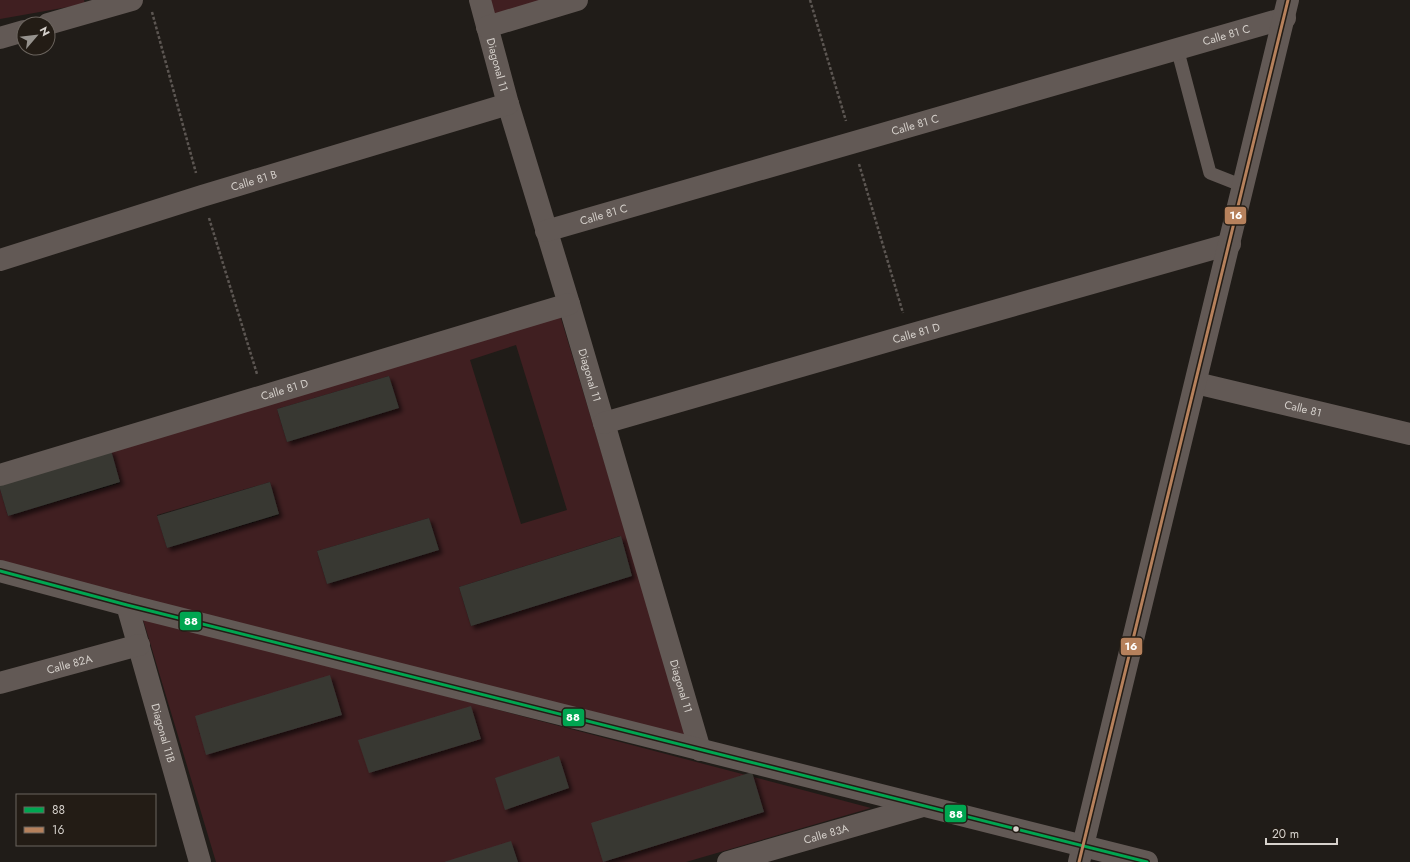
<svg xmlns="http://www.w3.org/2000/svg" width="1410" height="862" viewBox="0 0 1410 862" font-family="Jost,sans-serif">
<defs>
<filter id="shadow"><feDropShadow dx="3.5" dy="3.5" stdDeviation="2" flood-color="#0009"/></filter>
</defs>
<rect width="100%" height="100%" fill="#201c18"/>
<!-- green -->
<path fill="#401f21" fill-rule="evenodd" d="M0,0H84L85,4L0,19Z
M480,0H577L487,27Z
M560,315L689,743L0,562V489L8,516L120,483L111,450ZM516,345L567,510L521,524L470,360ZM389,376L399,408L287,442L277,409ZM270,482L279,515L167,548L157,515ZM429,518L439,550L327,584L317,551ZM620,536L632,576L471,626L459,587Z
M142,616L871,808L686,862H216Z"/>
<!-- building -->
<path fill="#393733" filter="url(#shadow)" d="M389,376L399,408L287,442L277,409Z
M111,450L120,482L8,516L0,489V483Z
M270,482L279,514L167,548L157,516Z
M429,518L439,550L327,584L317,551Z
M621,536L632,576L471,626L459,587Z
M330,675L342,715L206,755L195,716Z
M471,706L481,739L369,773L358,740Z
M559,756L569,788L505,810L495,778Z
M752,772L764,812L603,862L591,823Z
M511,841L518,862H444Z"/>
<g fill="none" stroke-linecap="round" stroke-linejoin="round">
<!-- path -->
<path stroke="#5c5652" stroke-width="2.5" stroke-dasharray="3 2" stroke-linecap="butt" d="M810,0L846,121
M152,12L196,173
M859,164L903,313
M209,218L257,374"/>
<!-- lane -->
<path stroke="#625955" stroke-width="13" d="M1177,48L1210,173L1243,186"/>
<!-- street -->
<g stroke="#625955" stroke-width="22">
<path id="s1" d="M480,0L508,104L569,304L700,750"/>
<path d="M48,24L132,0"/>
<path d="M487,27L577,0"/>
<path d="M0,38L24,31"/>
<path id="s2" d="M546,231L1285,18"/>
<path id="s3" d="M0,260L202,196L508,104"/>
<path id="s4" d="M1196,383L1410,434"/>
<path id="s5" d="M604,423L909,335L1230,244"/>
<path id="s6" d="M0,475L569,304"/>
<path d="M0,571L127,605L1147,862"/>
<path id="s7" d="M127,605L200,862"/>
<path id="s8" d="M0,683L139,645"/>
<path id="s9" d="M728,862L923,806"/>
<path d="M1079,862L1288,0"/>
</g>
<!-- bus-1 casing -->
<g stroke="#231c15" stroke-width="6">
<path id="bus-1" d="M0,571L127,605L1147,862"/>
</g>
<!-- bus-2 casing -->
<g stroke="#231c15" stroke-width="6">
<path id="bus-2" d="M1079,862L1288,0"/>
</g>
<!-- bus-1 -->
<use href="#bus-1" stroke="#00a651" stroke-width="3"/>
<!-- bus-2 -->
<use href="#bus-2" stroke="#b6815c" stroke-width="3"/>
</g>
<!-- markers -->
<circle fill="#d6d1cc" stroke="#231c15" stroke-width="1.5" cx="1016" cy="829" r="3.5"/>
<g text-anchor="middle" stroke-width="3" stroke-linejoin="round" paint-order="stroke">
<!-- street labels -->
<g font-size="11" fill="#d6d1cc" stroke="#231c15">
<text dy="4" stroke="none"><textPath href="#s2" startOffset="708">Calle 81 C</textPath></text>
<text dy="4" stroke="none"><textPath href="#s1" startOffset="67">Diagonal 11</textPath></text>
<text dy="4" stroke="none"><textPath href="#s2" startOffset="384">Calle 81 C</textPath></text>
<text dy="4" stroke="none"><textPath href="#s3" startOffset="266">Calle 81 B</textPath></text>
<text dy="4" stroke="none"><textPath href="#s2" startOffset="60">Calle 81 C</textPath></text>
<text dy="4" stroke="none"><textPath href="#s5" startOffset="325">Calle 81 D</textPath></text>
<text dy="4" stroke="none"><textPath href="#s1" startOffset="391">Diagonal 11</textPath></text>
<text dy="4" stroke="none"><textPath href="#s6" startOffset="297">Calle 81 D</textPath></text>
<text dy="4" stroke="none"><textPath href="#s4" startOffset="110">Calle 81</textPath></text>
<text dy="4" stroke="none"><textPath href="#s8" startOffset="72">Calle 82A</textPath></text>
<text dy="4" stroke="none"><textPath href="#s1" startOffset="715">Diagonal 11</textPath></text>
<text dy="4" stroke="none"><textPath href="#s7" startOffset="133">Diagonal 11B</textPath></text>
<text dy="4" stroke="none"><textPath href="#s9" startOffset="102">Calle 83A</textPath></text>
</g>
</g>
<g stroke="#231c15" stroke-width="1.5">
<rect x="1224" y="206" width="23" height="19" rx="4" fill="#b6815c"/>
<rect x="179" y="611" width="23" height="20" rx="4" fill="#00a651"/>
<rect x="1120" y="637" width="23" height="19" rx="4" fill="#b6815c"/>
<rect x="562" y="708" width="23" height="19" rx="4" fill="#00a651"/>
<rect x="944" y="804" width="23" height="19" rx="4" fill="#00a651"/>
</g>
<g font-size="11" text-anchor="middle" font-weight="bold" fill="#fff">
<text x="1236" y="219">16</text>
<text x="191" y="625">88</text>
<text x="1131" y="650">16</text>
<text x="573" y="721">88</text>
<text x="956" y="818">88</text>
</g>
<!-- legend -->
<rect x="16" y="794" width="140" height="52" fill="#231c15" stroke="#6b645e"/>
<rect x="24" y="807" width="20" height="6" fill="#00a651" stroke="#6b645e"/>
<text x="52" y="814" font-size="12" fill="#d6d1cc">88</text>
<rect x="24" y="827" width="20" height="6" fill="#b6815c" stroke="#6b645e"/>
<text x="52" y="834" font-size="12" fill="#d6d1cc">16</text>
<!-- north arrow -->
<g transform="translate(36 36) rotate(62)"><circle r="19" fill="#231c15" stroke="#6b645e"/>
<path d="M0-3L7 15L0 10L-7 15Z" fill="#96928d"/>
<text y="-6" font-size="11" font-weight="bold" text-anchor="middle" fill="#d6d1cc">N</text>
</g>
<!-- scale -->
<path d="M1266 838v6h71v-6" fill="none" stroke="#d6d1cc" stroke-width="2"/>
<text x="1272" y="838" font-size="12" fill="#d6d1cc" stroke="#231c15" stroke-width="3" paint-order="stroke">20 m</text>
</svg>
